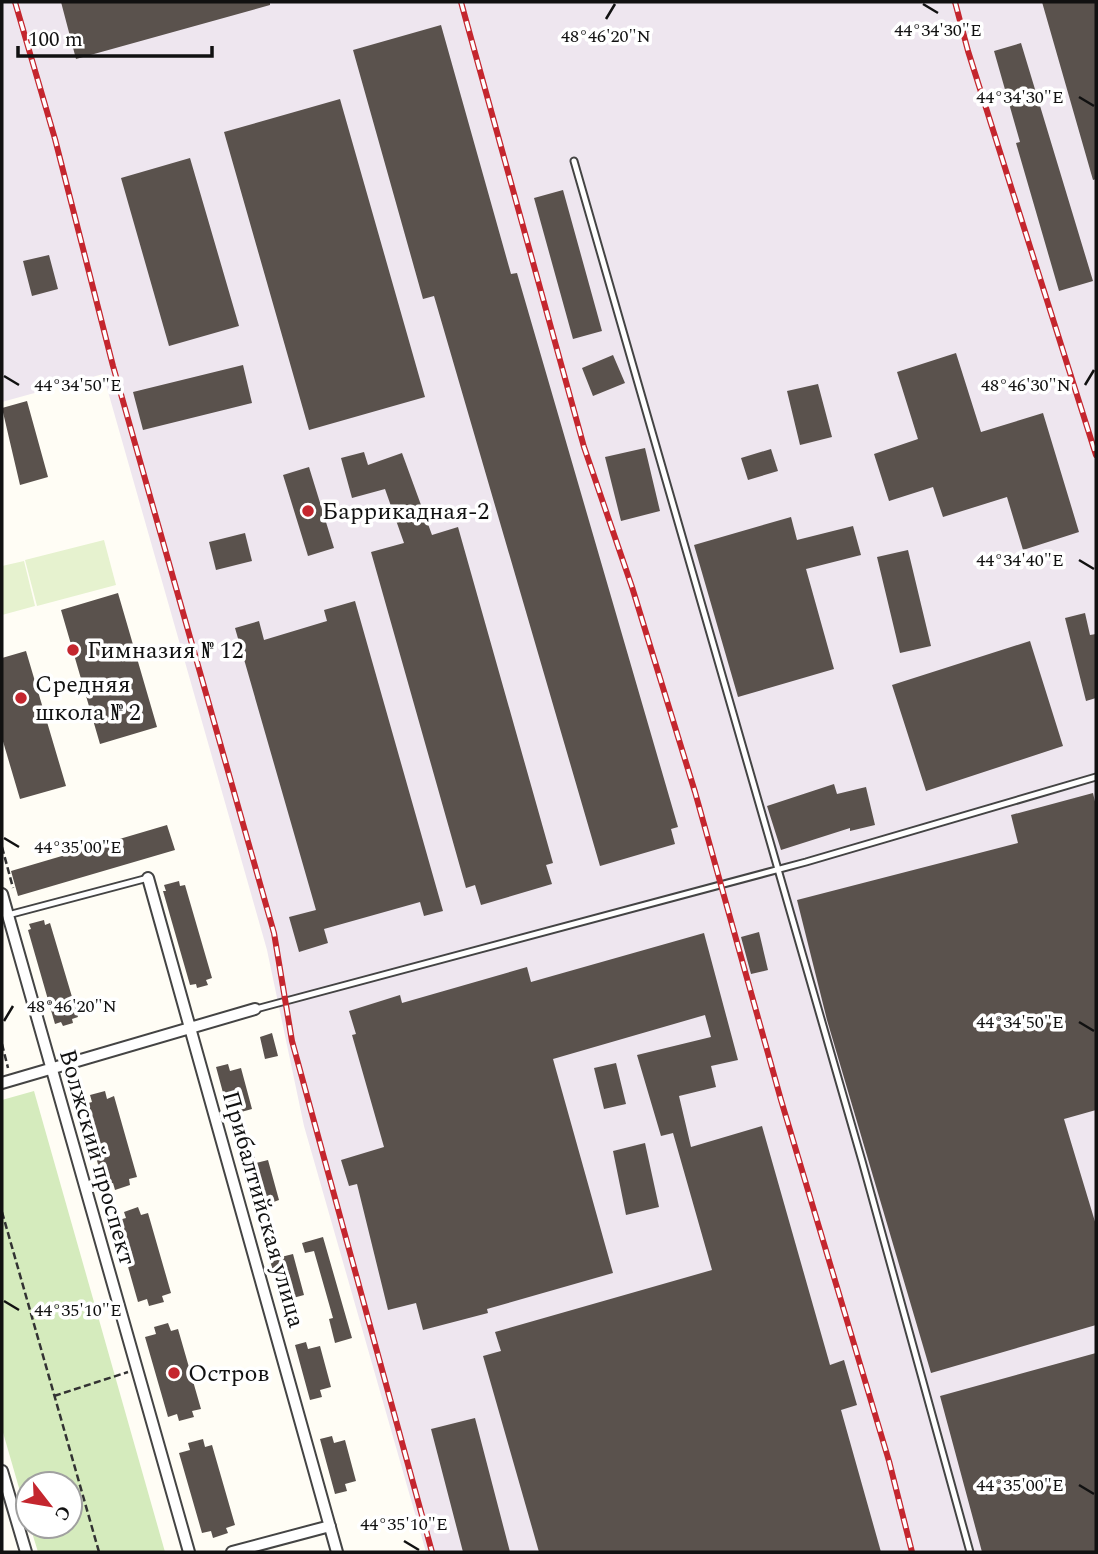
<svg xmlns="http://www.w3.org/2000/svg" width="1098" height="1554" viewBox="0 0 1098 1554" font-family="Spectral,serif">
<rect width="100%" height="100%" fill="#fffdf5"/>
<!-- industrial -->
<path fill="#eee6ef" d="M2,2H1096V1552H426L304,1126L267,950L103,374L2,402Z"/>
<!-- green -->
<path fill="#d5ebbd" d="M34,1091L165,1552H38L30,1526H70V1484H28V1519L2,1429V1100Z"/>
<!-- pitch -->
<path fill="#e6f2cf" d="M104,540L116,585L37,606L25,560Z
M24,561L35,606L2,615V566Z"/>
<!-- building -->
<path fill="#5a524d" d="M61,2H270V5L76,59Z
M1042,2H1096V179L1093,180Z
M441,25L511,274L517,273L678,827L671,829L675,844L600,866L434,296L423,299L353,50Z
M1021,43L1093,281L1059,291L1016,143L1020,142L994,51Z
M340,99L425,397L309,430L224,132Z
M190,158L239,326L169,346L121,178Z
M563,190L602,331L573,339L534,198Z
M49,255L58,289L32,296L23,261Z
M956,353L981,432L1043,413L1079,532L1023,550L1007,497L943,517L933,487L889,501L874,454L918,439L897,372Z
M613,355L625,383L593,396L582,368Z
M243,365L252,403L143,430L133,392Z
M818,384L832,437L800,445L787,391Z
M27,401L48,477L20,485L2,408Z
M645,448L660,511L621,521L605,457Z
M771,449L778,471L748,480L741,458Z
M364,452L368,465L402,453L432,535L458,527L553,863L546,865L552,884L481,905L475,885L466,888L371,552L404,543L385,489L352,498L341,458Z
M309,467L334,548L308,556L283,475Z
M791,517L797,540L853,526L861,555L806,569L834,669L738,697L694,545Z
M245,533L252,561L216,570L209,542Z
M908,550L931,646L900,653L877,557Z
M118,593L157,727L100,744L61,610Z
M355,601L443,911L424,916L420,902L324,929L328,943L299,952L289,917L316,910L235,628L259,621L264,640L327,621L324,610Z
M1085,613L1090,635L1096,634V698L1086,701L1065,618Z
M1030,641L1063,746L926,791L892,685Z
M26,651L66,786L20,799L2,738V658Z
M834,784L837,794L866,787L875,825L850,831V828L781,850L767,806Z
M1093,793L1096,806V1110L1064,1119L1096,1225V1325L931,1373L827,1020L797,900L1018,843L1011,815Z
M167,825L175,850L18,896L11,871Z
M179,881L180,886L185,885L212,978L206,980L208,985L197,988L196,984L190,985L163,891H166L164,885Z
M44,920L45,925L50,923L78,1017L72,1019L73,1023L63,1026L61,1022L55,1024L28,930L31,929L29,924Z
M759,932L768,970L751,974L741,937Z
M704,933L738,1060L711,1066L716,1087L679,1096L691,1147L762,1126L830,1365L844,1360L857,1405L841,1410L881,1552H539L483,1356L501,1351L495,1332L712,1270L673,1133L661,1136L637,1055L711,1037L705,1015L553,1059L613,1273L487,1309L488,1313L423,1330L416,1303L388,1310L357,1184L349,1186L341,1160L384,1147L352,1035L356,1034L349,1011L400,995L402,1003L527,967L531,982Z
M272,1033L278,1056L265,1059L260,1037Z
M616,1063L626,1104L604,1109L594,1068Z
M228,1064L230,1071L241,1068L252,1109L241,1112L243,1119L231,1122L216,1067Z
M105,1091L107,1099L114,1096L137,1177L129,1179L130,1185L115,1190L113,1183L104,1185L81,1105L92,1102L90,1095Z
M645,1143L659,1207L626,1215L613,1151Z
M254,1156L256,1163L268,1160L279,1200L268,1204L269,1210L258,1214L243,1159Z
M138,1207L141,1215L148,1213L171,1293L162,1296L164,1302L149,1306L147,1299L138,1302L115,1221L126,1218L124,1212Z
M323,1237L352,1338L335,1343L329,1319L333,1318L314,1251L305,1253L302,1243Z
M279,1250L281,1257L293,1254L304,1295L293,1298L295,1305L283,1308L268,1253Z
M168,1323L171,1331L178,1329L201,1409L192,1411L194,1417L179,1421L177,1414L168,1417L145,1337L156,1334L154,1327Z
M306,1342L308,1349L320,1346L331,1387L320,1390L322,1397L310,1400L295,1345Z
M1096,1353V1552H982L940,1396Z
M475,1418L510,1552H463L431,1429Z
M332,1436L334,1443L345,1440L356,1481L345,1484L347,1491L335,1494L320,1439Z
M203,1439L205,1447L212,1445L235,1525L226,1528L228,1533L213,1538L211,1531L202,1533L179,1453L190,1450L188,1443Z"/>
<g fill="none" stroke-linecap="round" stroke-linejoin="round">
<!-- service casing -->
<g stroke="#444" stroke-width="9">
<path id="service" d="M574,161L862,1161L970,1552
M8,915L148,878
M256,1009L806,862L1096,777"/>
</g>
<!-- minor casing -->
<g stroke="#444" stroke-width="14">
<path id="minor" d="M148,878L337,1552
M2,894L189,1552
M2,1083L255,1009
M2,1471L26,1552
M232,1552L330,1526"/>
</g>
<!-- path -->
<path stroke="#333" stroke-width="2.5" stroke-dasharray="7 3.5" stroke-linecap="butt" d="M2,847L13,888
M2,1044L8,1068
M2,1212L99,1552
M54,1396L128,1372"/>
<!-- service -->
<use href="#service" stroke="#fff" stroke-width="5"/>
<!-- minor -->
<use href="#minor" stroke="#fff" stroke-width="10"/>
<!-- rail casing -->
<g stroke="#c4262e" stroke-width="6">
<path id="rail" d="M15,2L55,139L113,366L274,933L292,1041L432,1552
M461,2L584,447L632,587L695,792L781,1100L889,1461L912,1552
M955,2L968,51L1096,455"/>
</g>
<!-- rail -->
<use href="#rail" stroke="#fff" stroke-width="3.5" stroke-dasharray="10" stroke-linecap="butt"/>
</g>
<!-- ticks -->
<path fill="none" stroke="#111" stroke-width="2.5" d="M923,4L938,13M606,19L615,4M1079,97L1094,106M4,376L19,385M1085,385L1094,370M1079,560L1094,569M4,838L19,847M4,1021L13,1006M1079,1022L1094,1031M4,1301L19,1310M1079,1485L1094,1494M404,1541L419,1550"/>
<!-- markers -->
<g fill="#c4262e" stroke="#fff" stroke-width="2.5">
<circle cx="308" cy="511" r="7"/>
<circle cx="73" cy="650" r="7"/>
<circle cx="21" cy="698" r="7"/>
<circle cx="174" cy="1373" r="7"/>
</g>
<g text-anchor="middle" stroke-width="7" stroke-linejoin="round" paint-order="stroke">
<!-- poi labels -->
<g font-size="24" fill="#111" stroke="#fff" text-anchor="start">
<text x="322" y="519">Баррикадная-2</text>
<text x="87" y="658">Гимназия № 12</text>
<text x="35" y="692">Средняя<tspan x="35" dy="28">школа № 2</tspan></text>
<text x="188" y="1381">Остров</text>
</g>
<!-- street labels -->
<g font-size="24" fill="#111" stroke="#fff">
<text transform="translate(98 1157) rotate(74)" y="8">Волжский проспект</text>
<text transform="translate(264 1209) rotate(74)" y="8">Прибалтийская улица</text>
</g>
</g>
<g font-size="18" text-anchor="middle" fill="#111" stroke="#fff" stroke-width="7" stroke-linejoin="round" paint-order="stroke">
<text x="938" y="36">44°34'30"E</text>
<text x="606" y="42">48°46'20"N</text>
<text x="1020" y="103">44°34'30"E</text>
<text x="78" y="391">44°34'50"E</text>
<text x="1026" y="391">48°46'30"N</text>
<text x="1020" y="566">44°34'40"E</text>
<text x="78" y="853">44°35'00"E</text>
<text x="72" y="1012">48°46'20"N</text>
<text x="1020" y="1028">44°34'50"E</text>
<text x="78" y="1316">44°35'10"E</text>
<text x="1020" y="1491">44°35'00"E</text>
<text x="404" y="1530">44°35'10"E</text>
</g>
<!-- border -->
<rect width="1098" height="1554" fill="none" stroke="#111111" stroke-width="7"/>
<!-- north arrow -->
<g transform="translate(49 1505) rotate(121)"><circle r="33" fill="#ffffff" stroke="#a0a0a0" stroke-width="2"/>
<path d="M0-5L12 26L0 18L-12 26Z" fill="#c4262e"/>
<text y="-10" font-size="19" font-weight="bold" text-anchor="middle" fill="#111111">С</text>
</g>
<!-- scale -->
<path d="M18 46v10h194v-10" fill="none" stroke="#111111" stroke-width="3.5"/>
<text x="28" y="46" font-size="21" fill="#111111" stroke="#ffffff" stroke-width="5" paint-order="stroke">100 m</text>
</svg>
